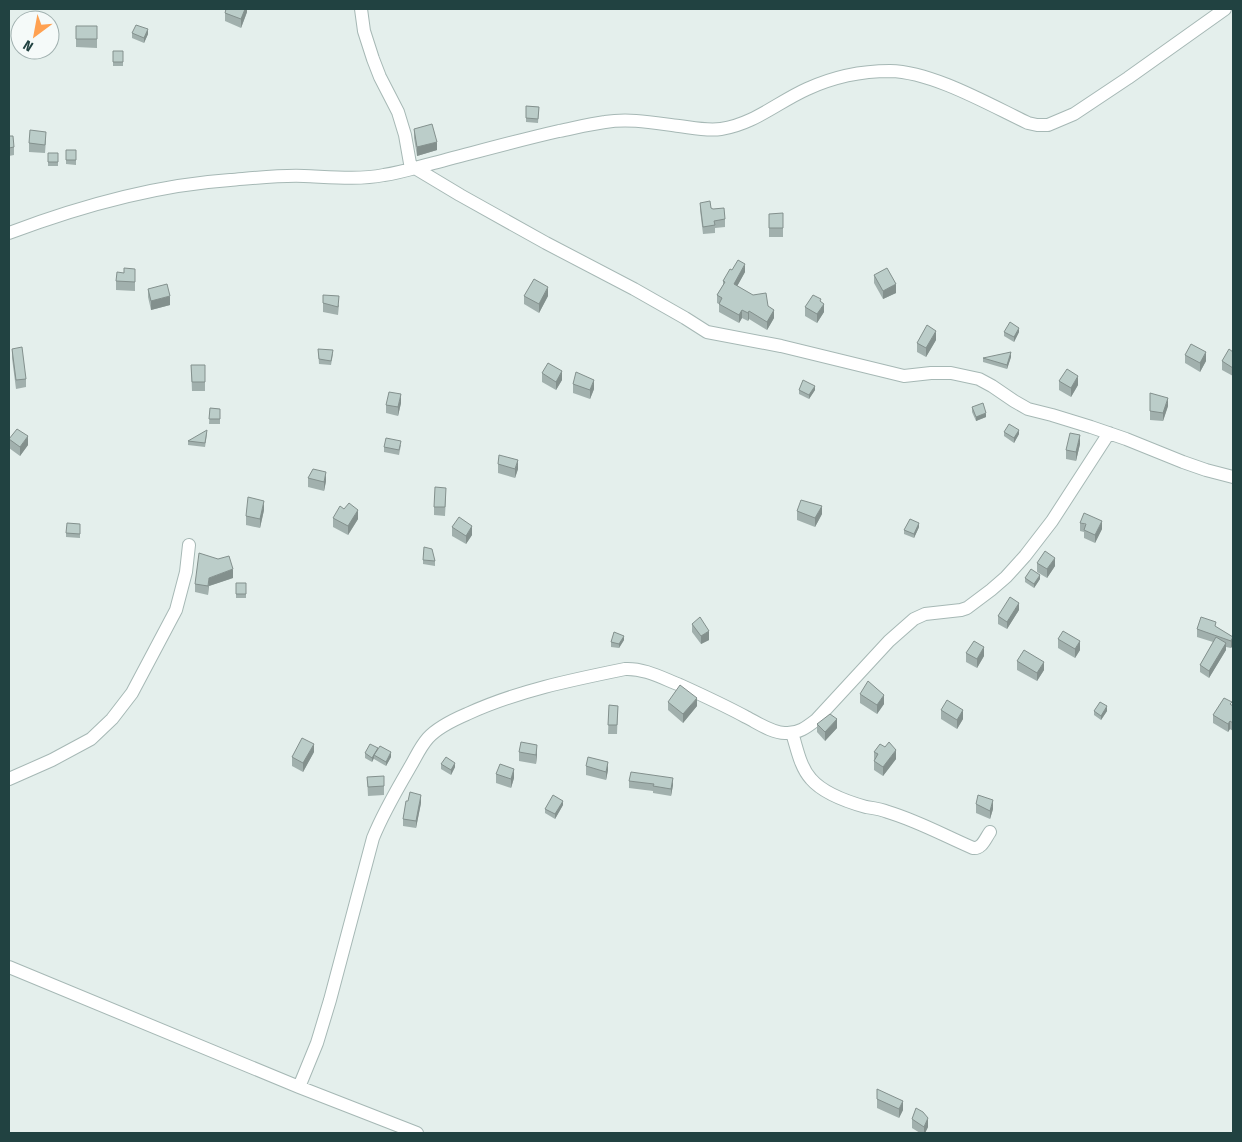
<svg xmlns="http://www.w3.org/2000/svg" width="1242" height="1142" viewBox="0 0 1242 1142" font-family="'Fira Sans Condensed',sans-serif">
<rect width="100%" height="100%" fill="#e4efec"/>
<g fill="none" stroke-linecap="round" stroke-linejoin="round">
<!-- street casing -->
<g stroke="#a6b8b5" stroke-width="14">
<path id="street" d="M361,9L364,31L373,59L380,77L398,112L405,135L411,169
M415,168L460,195L546,243L634,289L685,318L707,332L781,346L904,376L931,373H951L979,379L992,386L1014,401L1028,409L1052,415L1091,427L1126,439L1183,462L1206,470L1233,477
M9,233C78,207 156,185 230,180C254,178 280,175 304,176C330,177 358,180 384,175C399,173 415,168 430,164C473,153 515,141 559,131C574,128 590,124 605,122C630,118 655,123 679,126C694,128 707,131 721,129C754,124 778,102 807,89C833,77 862,71 890,71C933,72 988,104 1028,123L1037,125H1048L1074,114L1128,78L1225,9
M792,733C797,748 800,767 811,779C823,793 848,802 866,807C873,808 881,809 888,812C918,821 945,836 973,848C982,849 985,839 990,832
M9,779L52,760L91,739L112,719L132,693L176,610L186,572L189,545
M9,967L299,1087L417,1133
M299,1087L317,1043L330,1000L373,838C383,813 396,791 410,767C416,757 420,747 428,738C438,727 453,720 467,714C517,691 571,680 625,669C644,668 662,678 680,685C702,695 724,705 746,717C758,723 772,733 785,733C798,734 807,727 816,720L889,641L914,619L925,614L961,610L967,608L991,590L1006,577L1025,556L1052,521L1109,433"/>
</g>
<!-- street -->
<use href="#street" stroke="#fff" stroke-width="12"/>
</g>
<!-- wall -->
<path fill="#a1b0ad" d="M247,9V12L241,28L225,21V13Z
M76,26H97V48L76,47Z
M132,33L148,34L144,43L132,38Z
M113,51H123V66H113Z
M526,106L539,107L538,123L526,122Z
M414,129L437,150L417,156L414,138Z
M9,136L14,147V155L9,156Z
M46,140L45,153L29,152V143Z
M66,150H76V165L66,164Z
M48,153H58V166H48Z
M700,203L711,208L725,219V227L715,228V233L703,234L700,210Z
M769,214L783,228V237H769Z
M135,269V291L116,290V281L124,273Z
M732,270L745,272L737,286L768,306L774,318L767,330L749,319L748,321L742,318L739,323L719,312V304L717,303V295L723,285V281Z
M874,275L896,293L883,299L874,283Z
M148,289L170,305L151,310L148,297Z
M323,295L339,305L338,315L323,312Z
M524,296H548L539,313L524,304Z
M805,307L824,312L817,323L805,316Z
M1004,332H1019L1014,342L1004,336Z
M936,340L926,357L917,352V343Z
M12,349L26,379V387L16,389L12,358Z
M318,349L333,354L331,365L319,364Z
M1233,352V376L1222,370V361Z
M1185,355L1206,361L1200,372L1185,363Z
M1011,357L1007,369L983,362V358Z
M191,365H205V391H192Z
M542,373L562,380L556,390L542,382Z
M1059,381L1078,385L1071,397L1059,390Z
M573,384L594,389L590,399L573,393Z
M799,390H815L809,399L799,394Z
M1150,393L1168,406L1163,421L1150,420Z
M401,403L398,416L386,413V405Z
M972,407L986,417L976,421L972,412Z
M210,408L220,409V424H209Z
M1004,432L1019,434L1014,443L1004,436Z
M207,434L205,447L188,445V441Z
M9,439L28,445L20,456L9,448Z
M1080,444L1076,461L1066,459V450Z
M401,445L399,455L384,452V447Z
M498,464L518,469L515,478L498,473Z
M308,478L326,481L324,491L308,487Z
M446,497L445,516L434,515V507Z
M344,509L358,519L348,535L333,527V518Z
M264,510L260,528L246,525V516Z
M797,511L822,514L815,527L797,520Z
M1080,523L1102,529L1095,543L1084,538V532L1080,531Z
M80,524V538L66,537V533Z
M452,527L472,535L466,544L452,536Z
M919,527L914,538L904,534V530Z
M423,560L435,561V566L423,564Z
M1037,563L1055,566L1047,578L1037,572Z
M233,578L209,586L208,595L195,592V584Z
M1025,578L1040,579L1034,588L1025,582Z
M236,583H246V598H236Z
M1019,610L1007,629L998,624V616Z
M692,624L709,640L701,644L692,632Z
M1216,627L1233,637V645L1231,648L1226,647V650L1209,678L1200,672V665L1213,642L1197,637V629Z
M1058,639L1080,650L1075,658L1058,648Z
M624,640L619,648L611,647V642Z
M966,653L984,656L977,668L966,662Z
M1017,661L1044,670L1037,681L1017,670Z
M860,694L884,704L877,714L860,703Z
M668,702L697,706L683,723L668,710Z
M609,705L618,706L617,734H608Z
M1232,705L1233,706V731L1230,729L1228,732L1213,723V715Z
M941,710L963,719L957,729L941,719Z
M1094,711H1107L1101,720L1094,715Z
M817,724L837,728L825,741L817,732Z
M378,750L391,757L386,766L374,759V758L372,762L365,758V753Z
M314,752L303,772L292,766V757Z
M519,752L537,754L536,764L519,761Z
M874,752L896,759L883,776L874,770Z
M441,764L455,767L451,775L441,769Z
M586,766L608,770L606,780L586,775Z
M496,774L514,778L511,788L496,783Z
M367,777L384,786V795L368,796Z
M629,781L673,785L671,796L653,793V791L629,788Z
M421,803L416,828L403,826V819Z
M976,804L993,809L990,819L976,813Z
M563,805L555,819L545,813V809Z
M877,1089L903,1110L899,1118L877,1108Z
M912,1119L928,1127L925,1133H920L912,1128Z"/>
<!-- shaded-wall -->
<path fill="#83908d" d="M245,9H247V12L241,28V19Z
M148,29V34L144,43V38Z
M437,142V150L417,156V147Z
M745,264V272L734,292V284Z
M896,284V293L883,299V291Z
M548,287V296L539,313V304Z
M170,296V305L151,310V301Z
M824,304V312L817,323V314Z
M742,310V318L739,323V315Z
M774,310V318L767,330V322Z
M749,311V319L748,321V313Z
M1019,328V332L1014,342V337Z
M936,331V340L926,357V348Z
M1011,352V357L1007,369V365Z
M1206,352V361L1200,372V363Z
M562,371V380L556,390V382Z
M1078,376V385L1071,397V388Z
M594,380V389L590,399V390Z
M815,386V390L809,399V395Z
M401,394V403L398,416V407Z
M1168,398V406L1163,421V413Z
M986,413V417L976,421V417Z
M1019,430V434L1014,443V438Z
M1080,435V444L1076,461V452Z
M28,436V445L20,456V447Z
M518,460V469L515,478V469Z
M326,472V481L324,491V482Z
M264,501V510L260,528V519Z
M822,506V514L815,527V518Z
M358,510V519L348,535V526Z
M1102,521V529L1095,543V535Z
M919,523V527L914,538V534Z
M472,526V535L466,544V536Z
M1055,558V566L1047,578V569Z
M233,569V578L209,586L208,595L209,578Z
M1040,575V579L1034,588V584Z
M1019,603V610L1007,629V622Z
M709,631V640L701,644V636Z
M624,636V640L619,648V644Z
M1233,637V645L1231,648V641Z
M1080,641V650L1075,658V649Z
M1226,643V650L1209,678V671Z
M984,647V656L977,668V659Z
M1044,662V670L1037,681V673Z
M884,695V704L877,714V705Z
M697,698V706L683,723V714Z
M1107,706V711L1101,720V716Z
M963,710V719L957,729V720Z
M837,719V728L825,741V732Z
M1230,721V729L1228,732V724Z
M314,744V752L303,772V763Z
M537,745V754L536,764V755Z
M378,748V753L374,755V758L372,762V758Z
M896,750V759L883,776V767Z
M391,752V757L386,766V762Z
M608,762V770L606,780V772Z
M455,763V767L451,775V770Z
M514,769V778L511,788V779Z
M673,778V785L671,796V789Z
M421,795V803L416,828V821Z
M993,800V809L990,819V811Z
M563,801V805L555,819V814Z
M903,1101V1110L899,1118V1109Z
M928,1118V1127L925,1133H924V1127Z"/>
<!-- building -->
<path fill="#bbcdc9" stroke="#83908d" d="M226,9H245L241,19L225,13Z
M136,25L148,29L144,38L132,33Z
M76,26H97V39H76Z
M113,51H123V62H113Z
M526,106L539,107L538,119L526,118Z
M432,124L437,142L417,147L414,129Z
M30,130L46,132L45,145L29,143Z
M9,136H13L14,147L9,148Z
M66,150H76V160H66Z
M48,153H58V162H48Z
M710,201L711,208L713,209L724,208L725,219L714,221L715,225L703,227L700,203Z
M783,213V228H769V214Z
M738,260L745,264L734,284L753,295L766,293L768,306L774,310L767,322L749,311L748,313L742,310L739,315L719,304L722,298L717,295L725,282L723,281L730,269L732,270Z
M124,268L135,269V282L116,281L117,272L124,273Z
M887,268L896,284L883,291L874,275Z
M534,279L548,287L539,304L524,296Z
M167,284L170,296L151,301L148,289Z
M323,295L339,296L338,307L323,303Z
M813,295L821,299L820,301L824,304L817,314L805,307Z
M1010,322L1019,328L1014,337L1004,332Z
M927,325L936,331L926,348L917,343Z
M1191,344L1206,352L1200,363L1185,355Z
M22,347L26,379L16,380L12,349Z
M318,349L333,350L331,361L319,359Z
M1229,349L1233,352V368L1222,361Z
M1011,352L1007,365L983,358Z
M548,363L562,371L556,382L542,373Z
M191,365H205V382H192Z
M1067,369L1078,376L1071,388L1059,381Z
M576,372L594,380L590,390L573,384Z
M803,380L815,386L809,395L799,390Z
M389,392L401,394L398,407L386,405Z
M1150,393L1168,398L1163,413L1150,411Z
M983,403L986,413L976,417L972,407Z
M210,408L220,409V419H209Z
M1009,424L1019,430L1014,438L1004,432Z
M17,429L28,436L20,447L9,439Z
M207,430L205,443L188,441Z
M1070,433L1080,435L1076,452L1066,450Z
M386,438L401,441L399,450L384,447Z
M499,455L518,460L515,469L498,464Z
M313,469L326,472L324,482L308,478Z
M435,487L446,488L445,507H434Z
M248,497L264,501L260,519L246,516Z
M801,500L822,506L815,518L797,511Z
M349,503L358,510L348,526L333,518L340,506L344,509Z
M1084,513L1102,521L1095,535L1084,530L1086,524L1080,523Z
M459,517L472,526L466,536L452,527Z
M910,519L919,523L914,534L904,530Z
M67,523L80,524V534L66,533Z
M424,547L432,549L435,561L423,560Z
M1045,551L1055,558L1047,569L1037,563Z
M199,553L218,559L229,556L233,569L209,578L208,586L195,584Z
M1031,569L1040,575L1034,584L1025,578Z
M236,583H246V594H236Z
M1010,597L1019,603L1007,622L998,616Z
M700,617L709,631L701,636L692,624Z
M1201,617L1216,622L1215,626L1233,637L1231,641L1197,629Z
M1063,631L1080,641L1075,649L1058,639Z
M614,632L624,636L619,644L611,642Z
M1216,637L1226,643L1209,671L1200,665Z
M974,641L984,647L977,659L966,653Z
M1024,650L1044,662L1037,673L1017,661Z
M868,681L884,695L877,705L860,694Z
M680,685L697,698L683,714L668,702Z
M1224,698L1232,702L1230,704L1233,706V723L1230,721L1228,724L1213,715Z
M947,700L963,710L957,720L941,710Z
M1100,702L1107,706L1101,716L1094,711Z
M609,705L618,706L617,725H608Z
M830,714L837,719L825,732L817,724Z
M302,738L314,744L303,763L292,757Z
M521,742L537,745L536,755L519,752Z
M889,742L896,750L883,767L874,761L878,754L874,752L880,744L885,747Z
M370,744L378,748L372,758L365,753Z
M380,746L391,752L386,762L374,755Z
M446,757L455,763L451,770L441,764Z
M588,757L608,762L606,772L586,766Z
M500,764L514,769L511,779L496,774Z
M631,772L673,778L671,789L653,786L654,784L629,781Z
M384,776V786L368,787L367,777Z
M410,792L421,795L416,821L403,819L406,801H408Z
M553,795L563,801L555,814L545,809Z
M978,795L993,800L990,811L976,804Z
M877,1089L903,1101L899,1109L877,1099Z
M916,1108L923,1112L928,1118L924,1127L912,1119Z"/>
<!-- border -->
<rect width="1242" height="1142" fill="none" stroke="#214241" stroke-width="20"/>
<!-- north arrow -->
<g transform="translate(35 35) rotate(212)"><circle r="24" fill="#f5faf9" stroke="#a0b0af"/>
<path d="M0-4L9 19L0 12L-9 19Z" fill="#ffa151"/>
<text y="-8" font-size="14" font-weight="bold" text-anchor="middle" fill="#214241">N</text>
</g>
</svg>
